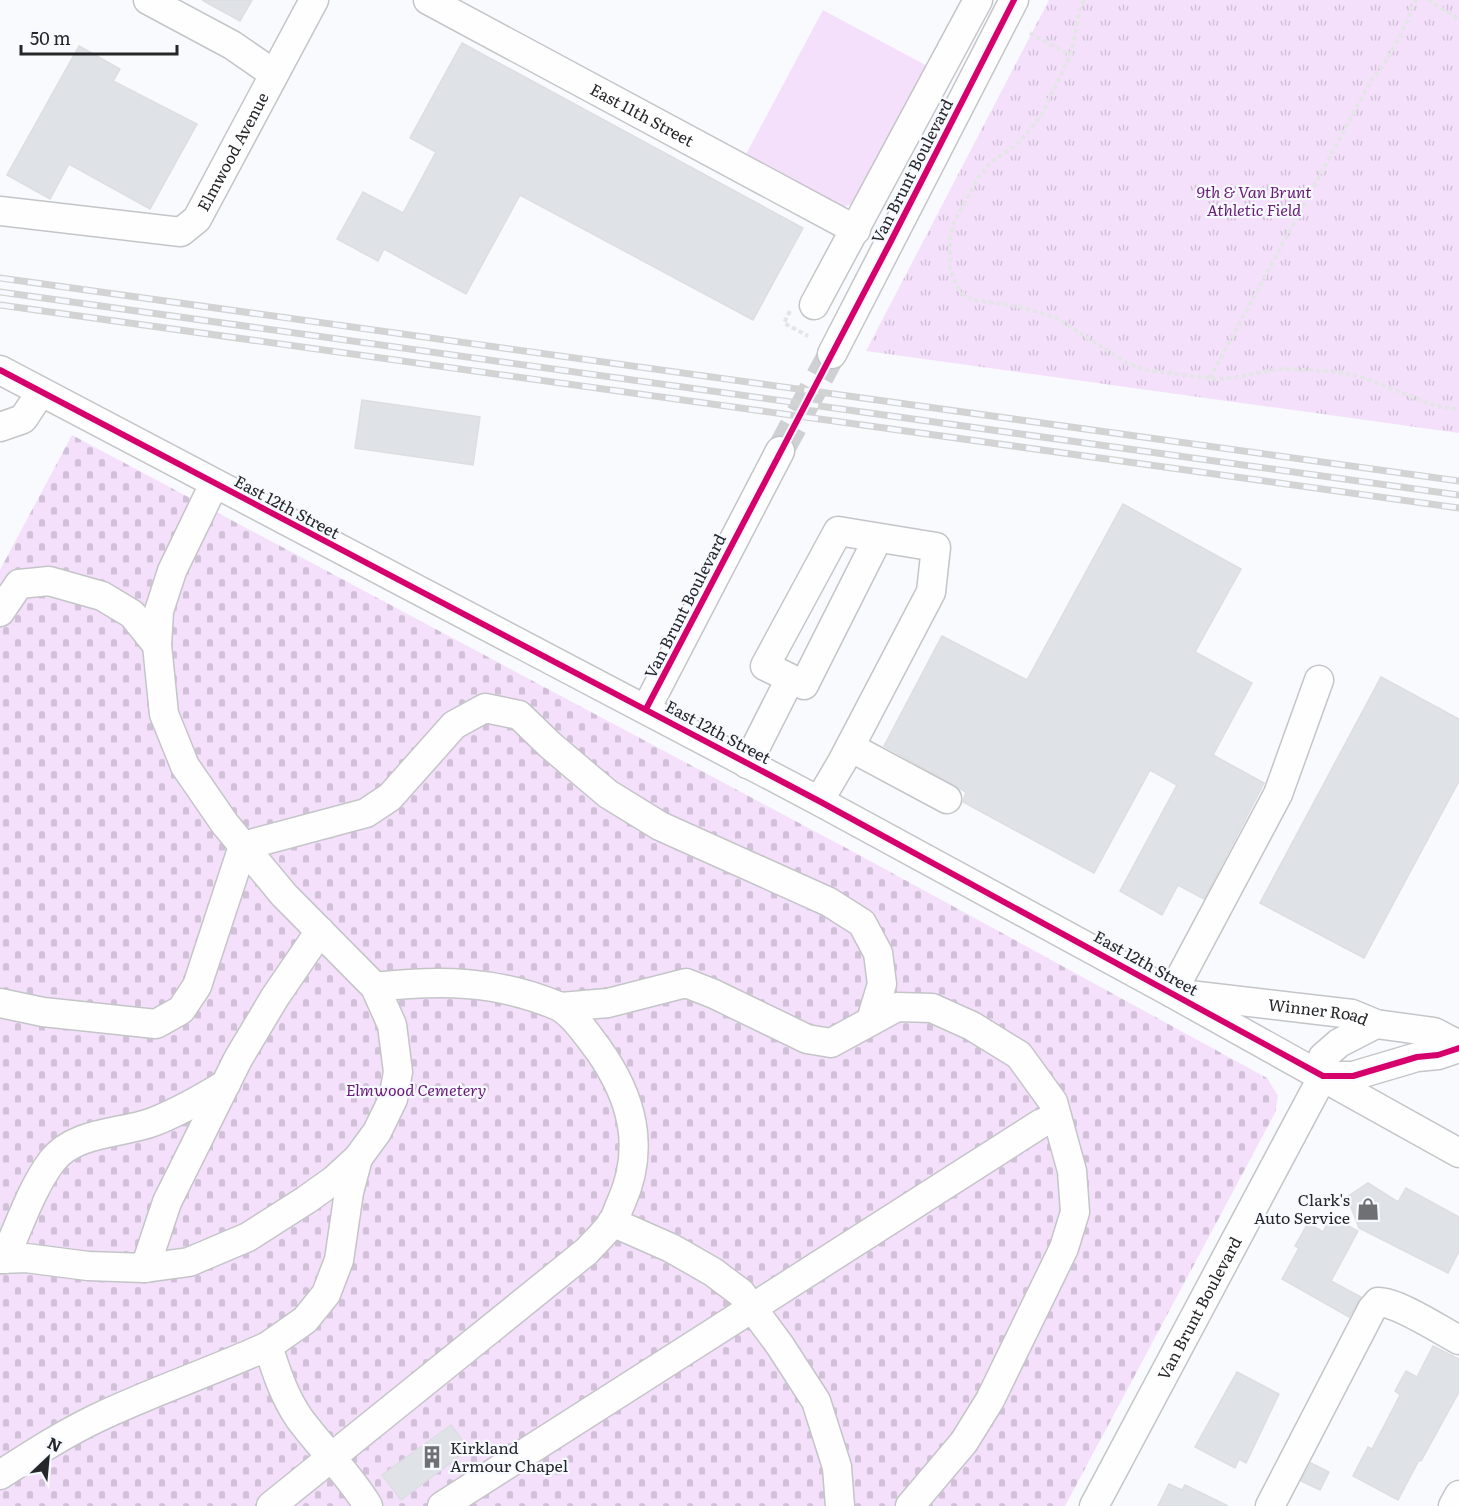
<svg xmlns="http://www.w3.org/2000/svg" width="1459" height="1506" viewBox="0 0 1459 1506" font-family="Literata,serif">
<defs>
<pattern id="cemetery-stones" width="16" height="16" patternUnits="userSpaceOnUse" patternTransform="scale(1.5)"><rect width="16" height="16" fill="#f5e0fc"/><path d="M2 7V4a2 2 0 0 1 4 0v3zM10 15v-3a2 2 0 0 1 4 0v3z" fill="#d2c0d8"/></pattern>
<pattern id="park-tufts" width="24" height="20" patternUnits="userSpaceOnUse" patternTransform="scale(1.5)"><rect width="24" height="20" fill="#f5e0fc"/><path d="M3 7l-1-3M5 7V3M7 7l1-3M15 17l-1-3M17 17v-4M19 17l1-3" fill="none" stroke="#d2c0d8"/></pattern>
</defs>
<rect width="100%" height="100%" fill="#f8fafd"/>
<!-- grass -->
<path fill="#f5e0fc" d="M823,10L929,67L855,203L843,207L745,156Z"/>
<!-- cemetery -->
<path fill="url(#cemetery-stones)" d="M72,435L861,856L1267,1078L1278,1096L1275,1113L1065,1506H0V570Z"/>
<!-- park -->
<path fill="url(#park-tufts)" d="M1049,0H1459V433L866,351Z"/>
<!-- building -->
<path fill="#dfe3e7" stroke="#dcdee1" stroke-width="1.5" d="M202,0H252L240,21Z
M462,43L803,228L753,320L520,195L466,294L384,249L378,261L337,239L363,192L403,213L436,152L410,138Z
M79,46L120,69L113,81L197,124L150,209L69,164L50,199L7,175Z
M362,400L480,417L473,465L355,448Z
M1123,504L1241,569L1195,652L1252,683L1213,755L1264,783L1204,899L1178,885L1162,915L1120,891L1177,785L1150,770L1094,873L963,802L966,792L884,746L942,636L1027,680Z
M1381,677L1459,719V781L1364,958L1260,903Z
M1368,1183L1398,1202L1406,1188L1459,1217V1251L1448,1273L1359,1228L1347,1197Z
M1331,1217L1358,1231L1331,1281L1361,1297L1349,1317L1282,1279L1299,1248L1295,1246L1308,1223L1323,1232Z
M1433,1346L1459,1359V1392L1421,1461L1419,1460L1398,1500L1353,1476L1368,1447L1372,1449L1400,1395L1395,1391L1406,1371L1417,1377Z
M1237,1372L1279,1394L1246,1463L1239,1459L1235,1468L1195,1447Z
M451,1425L469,1449L401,1500L382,1475Z
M1311,1463L1329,1472L1320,1490L1301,1481Z
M1169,1484L1182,1490L1185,1485L1228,1506H1158Z"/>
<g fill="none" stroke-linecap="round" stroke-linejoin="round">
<!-- minor-tunnel -->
<path stroke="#ced0d2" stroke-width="28" stroke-dasharray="28 14" stroke-linecap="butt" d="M780,451L832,354"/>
<!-- minor casing -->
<g stroke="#c4c5c7" stroke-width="31">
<g id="minor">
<path d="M148,0L232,45L274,74"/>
<path id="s1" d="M428,0L856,230"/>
<path id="s2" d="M0,211L181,232L197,219L314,0"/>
<path d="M814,305L978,0"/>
<path d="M832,354L1014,0"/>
<path d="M0,370L819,801L1172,993L1459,1153"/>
<path d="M0,427L23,419L41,392"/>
<path d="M0,612L19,584L49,581L102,596L132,614L157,645"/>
<path id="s3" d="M1319,680L1278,794L1172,993L1352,1014L1376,1024L1434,1032L1459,1045"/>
<path d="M646,709L780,451"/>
<path d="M850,747L947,799"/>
<path d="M747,764L790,679"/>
<path d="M819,801L842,762L931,592L936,547L838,531L765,666L804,685L878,538"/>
<path d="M0,1003L43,1012L156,1024L181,1010L197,986L243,846L366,813L390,797L454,725L485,708L519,715L550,745L608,794L660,826L829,902L862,923L878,953L882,984L871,1020"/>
<path d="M561,1007L608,1003L686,983L714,994L807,1039L831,1043L897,1007L932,1008L972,1026L1019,1055L1053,1102L1072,1171L1075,1212L1064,1248L990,1400L964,1442L910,1506"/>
<path d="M1323,1076H1353L1417,1057L1438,1055L1459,1048"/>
<path d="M612,1222L671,1248L713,1272L741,1293L779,1344L816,1401L837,1467L840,1506"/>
<path d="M0,1259L26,1258L88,1266L145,1268L189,1262L248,1237L306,1200L334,1180L358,1158L377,1132L393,1099L398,1072L392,1025L375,987L284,895L225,824L185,766L164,714L157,645L159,611L172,571L214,484"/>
<path d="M4,1259C19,1227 31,1189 52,1161C75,1131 121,1134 153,1122C179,1112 203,1098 226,1084"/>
<path d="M145,1268L167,1202L238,1059L275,997L320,931"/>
<path d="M268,1346L305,1320L326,1294L339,1260L349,1192L358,1158"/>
<path d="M0,1475C31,1455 62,1435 95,1419C151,1392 211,1372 268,1346C276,1371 284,1396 299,1418C321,1448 349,1474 368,1506"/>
<path d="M271,1506L587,1251C595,1242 605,1233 612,1223C616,1217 618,1209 621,1203C646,1147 632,1097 598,1049C588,1036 573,1013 558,1006C497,980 439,980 375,987"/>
<path d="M442,1506L1040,1124L1057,1117"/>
<path id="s4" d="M1094,1506L1323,1076V1057L1339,1043L1376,1024"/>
<path d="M1270,1506L1372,1309L1378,1302C1398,1302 1440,1330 1459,1340"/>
<path d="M1453,1506L1459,1495"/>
</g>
</g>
<!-- path -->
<path stroke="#e4e5e6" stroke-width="4" stroke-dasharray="4.5 3" stroke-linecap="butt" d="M1084,0L1080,9L1071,54L1042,114L1030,130L1015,146L991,162L979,177L955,220L950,237V269L956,285L964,295L974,300L1016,306L1055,317L1127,363L1146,370L1216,379L1233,378L1277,369L1330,371L1359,376L1436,406L1459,409
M1428,0L1459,19
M1030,33L1071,56
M790,311L784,323L808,336
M1210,378L1372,79C1390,60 1406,24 1416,0"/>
<!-- minor -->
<use href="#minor" stroke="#fefeff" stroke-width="28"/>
<!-- rail casing -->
<g stroke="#d3d3d3" stroke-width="7">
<path id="rail" d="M0,278L1459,481
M0,292L1459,495
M0,305L1459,508"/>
</g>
<!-- rail -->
<use href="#rail" stroke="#f6f9ff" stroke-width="4.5" stroke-dasharray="14" stroke-linecap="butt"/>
<!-- cycleway casing -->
<g stroke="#f6f9ff" stroke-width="10">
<path id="cycleway" d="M0,370L819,801L1323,1076H1353L1417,1057L1438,1055L1459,1048
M646,709L890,243L1014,0"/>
</g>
<!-- cycleway -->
<use href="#cycleway" stroke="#d6006c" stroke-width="6"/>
</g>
<!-- icons -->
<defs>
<g id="shop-bare" transform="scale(1.8)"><path d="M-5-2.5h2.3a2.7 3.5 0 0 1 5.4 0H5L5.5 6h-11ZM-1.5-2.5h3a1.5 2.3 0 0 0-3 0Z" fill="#6f7073" stroke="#f6f9ff" stroke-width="2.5" paint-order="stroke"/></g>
<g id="building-bare" transform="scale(1.8)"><path d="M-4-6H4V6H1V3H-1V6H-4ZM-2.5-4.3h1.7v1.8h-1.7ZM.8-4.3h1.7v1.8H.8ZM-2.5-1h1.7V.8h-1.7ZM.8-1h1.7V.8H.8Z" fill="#6f7073" stroke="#f6f9ff" stroke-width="2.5" paint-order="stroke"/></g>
</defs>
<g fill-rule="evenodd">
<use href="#shop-bare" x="1368" y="1209"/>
<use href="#building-bare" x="432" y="1457"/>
</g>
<g text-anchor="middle" stroke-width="4.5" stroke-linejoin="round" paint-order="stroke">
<!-- street labels -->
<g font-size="16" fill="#252628" stroke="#f6f9ff">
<text dy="6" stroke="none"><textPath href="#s1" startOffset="243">East 11th Street</textPath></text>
<text dy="6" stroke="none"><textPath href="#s2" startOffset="279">Elmwood Avenue</textPath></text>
<text transform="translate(912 171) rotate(-63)" y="6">Van Brunt Boulevard</text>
<text transform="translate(287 507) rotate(28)" y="6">East 12th Street</text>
<text transform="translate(685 606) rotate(-63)" y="6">Van Brunt Boulevard</text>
<text transform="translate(718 732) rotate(28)" y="6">East 12th Street</text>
<text transform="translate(1146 963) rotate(29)" y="6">East 12th Street</text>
<text dy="6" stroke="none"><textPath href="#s3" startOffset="494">Winner Road</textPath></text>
<text dy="6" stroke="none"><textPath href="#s4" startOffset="224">Van Brunt Boulevard</textPath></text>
</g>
<!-- park labels -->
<g font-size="16" font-style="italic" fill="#681b78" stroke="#f6f9ff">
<text x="1254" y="198">9th &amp; Van Brunt<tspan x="1254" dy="18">Athletic Field</tspan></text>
<text x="416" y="1096">Elmwood Cemetery</text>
</g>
<!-- poi labels -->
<g font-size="16" fill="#252628" stroke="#f6f9ff" text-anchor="end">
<text x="1350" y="1206">Clark's<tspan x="1350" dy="18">Auto Service</tspan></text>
<text x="450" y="1454" text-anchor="start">Kirkland<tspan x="450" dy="18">Armour Chapel</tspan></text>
</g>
</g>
<!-- north arrow -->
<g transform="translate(48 1458) rotate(26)" stroke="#f6f9ff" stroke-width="4.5" paint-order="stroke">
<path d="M0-4.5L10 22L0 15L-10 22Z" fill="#252628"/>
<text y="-9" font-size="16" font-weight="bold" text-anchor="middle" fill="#252628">N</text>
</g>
<!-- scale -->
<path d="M21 45v9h156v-9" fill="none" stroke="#252628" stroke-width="3"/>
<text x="30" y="45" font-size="18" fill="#252628" stroke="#f6f9ff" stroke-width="4.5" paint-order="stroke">50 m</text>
</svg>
